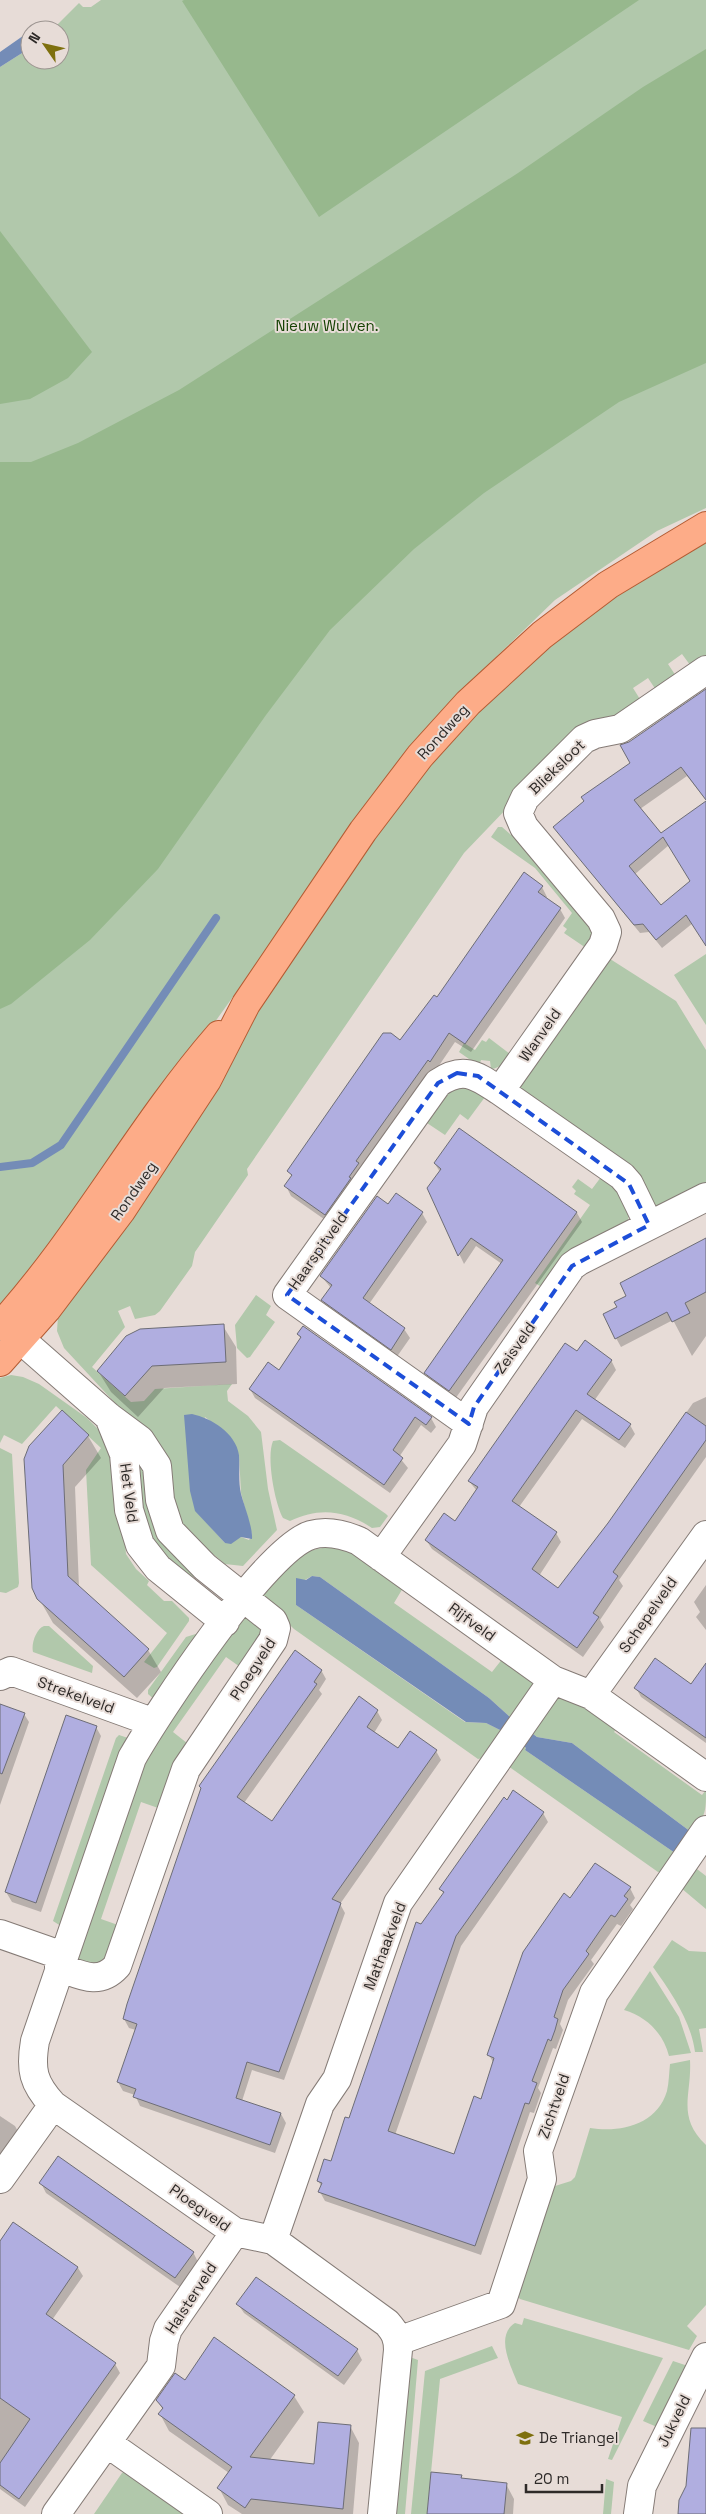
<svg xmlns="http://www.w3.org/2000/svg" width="706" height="2514" viewBox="0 0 706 2514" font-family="'Space Grotesk',sans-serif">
<rect width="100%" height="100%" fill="#e7dcd7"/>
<!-- green -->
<path fill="#b1c8ab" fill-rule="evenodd" d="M101,0H706V508L657,531L555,600L458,694L273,941L141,1125L0,1315V67L30,48V60H60V30H52L79,3L83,7H91Z
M706,541V660L693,669L682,654L668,664L676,676L656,690L648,678L633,688L643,704L617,722L583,729L464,853L247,1169L248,1175L195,1252L192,1266L160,1311L155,1315L135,1319L130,1306L118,1311L125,1327L92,1367L131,1402L144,1401L155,1389L232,1384L227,1391L228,1401L248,1416L261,1432L268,1489L277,1530L243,1566L225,1564L213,1554L207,1560L185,1540L140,1430L64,1348L57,1331L58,1316C129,1208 199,1101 270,994C318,921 365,847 419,778C448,741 483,706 517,674C574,620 640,580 706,541ZM205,1417L225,1432L239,1455L241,1493L252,1535L249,1540L241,1537L225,1543L195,1510Z
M498,827H502L511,835L518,830L591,919L594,934L586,948L564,933L567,929L563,926L572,913L535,868L491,837Z
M706,954V1025L674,975Z
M607,957L676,1001L706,1050V1186L664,1208H653L520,1089L519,1082Z
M489,1038L510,1054C505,1062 501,1068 491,1069L490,1061L481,1060L479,1066L459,1052L464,1043L475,1050L482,1040L486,1042Z
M465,1083L485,1097L468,1120L460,1114L445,1135L427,1123L446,1091Z
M601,1177L617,1184L629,1216L627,1223L543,1288L535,1283L590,1205L574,1194L576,1191L572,1187L578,1179L592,1189Z
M256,1295L271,1306L266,1315L275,1322L250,1357L247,1358L237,1348L235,1325Z
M11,1375L23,1377L39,1384L87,1418L103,1434L120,1483L126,1554L136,1569L149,1581L147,1585L164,1601H172L189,1618V1621L157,1667L154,1668L144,1662L167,1633L91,1565L86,1470L101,1448L56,1406L22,1444L4,1435L0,1443V1378Z
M280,1440L386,1514L388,1516L380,1527L372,1528C345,1510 319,1507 290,1521L283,1518C275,1504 266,1457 273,1441Z
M0,1448L12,1454L19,1583L18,1587L6,1593L0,1592Z
M134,1448L199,1571L187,1584L144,1535Z
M330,1547L349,1550L403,1588L394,1603L492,1672L503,1658L534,1680L535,1686L511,1718L489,1698L320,1577L312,1576L296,1585V1605L465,1722L486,1723L502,1731L483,1758L478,1759L294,1629L262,1598V1590C284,1567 296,1550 330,1547Z
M248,1613L266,1630L243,1669L226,1657L173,1732L192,1747L161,1809L141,1802L101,1919L118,1925L102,1968L76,1962L145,1755L238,1620Z
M44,1626H49L93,1666L92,1673L33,1652C31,1644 36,1629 44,1626Z
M202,1632L156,1701L148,1694V1690L186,1637Z
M555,1696L584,1701L617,1728L614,1732L702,1795L706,1790C706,1812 706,1816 691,1832L572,1743L537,1737L529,1731Z
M119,1735L128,1738L64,1928L53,1921L116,1738Z
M521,1743L526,1748L525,1750L675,1853L662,1872H658L508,1766Z
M693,1866L706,1876V1909L681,1888Z
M672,1940L689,1951L706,1952V2028L699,2029L703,2052H695C691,2021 671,1992 653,1967Z
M650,1971L679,2017L691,2053L669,2056C663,2033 647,2017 624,2010Z
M690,2060C692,2095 676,2116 706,2145V2305L687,2326L697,2336L689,2350L520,2299L516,2295L555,2186L571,2181L575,2177L590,2128C620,2133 657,2125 667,2091C669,2082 669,2073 670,2064Z
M524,2318L663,2358L612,2460L608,2459L622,2417L518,2384C512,2368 494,2336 515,2323L522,2325Z
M492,2346L498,2358L440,2379L427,2514H411L425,2371Z
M407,2356L418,2360L405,2514H393Z
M673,2361L685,2365L687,2369L657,2427L643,2421Z
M126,2471L191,2514H94L122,2473Z
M606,2479L614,2482L611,2514H603Z"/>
<!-- forest -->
<path fill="#97b88d" d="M184,0H639L319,217L182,1Z
M706,49V363L619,402L484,493L414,549L330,630L266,715L158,869L90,940L11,1004L0,1009V462H31L78,443L179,390L518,173L643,87Z
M0,231L92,352L68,378L30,399L0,404Z"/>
<!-- water -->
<path fill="#748cb7" d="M30,31V48L0,67V52Z
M192,1414C211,1418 236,1433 239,1455C240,1468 238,1481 241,1494C244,1505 253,1528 252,1539L241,1537L231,1544L225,1543L195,1511L190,1491L184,1415Z
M312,1576L320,1577L489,1698L511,1718L502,1731L486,1723L466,1722L296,1605V1578L306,1580Z
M529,1731L537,1737L572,1743L691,1832L675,1853L525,1750L526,1748L521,1743Z"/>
<!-- shadow -->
<path fill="#0003" fill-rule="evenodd" d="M706,690V800L687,776L640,809L661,835L706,803V918L693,923L662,948L649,932L640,933L554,827L631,763L629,743ZM669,845L691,881L660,907L634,875Z
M542,887L547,897L546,899L560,909L565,918L471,1052L455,1042L436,1070L434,1069L362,1170L331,1224L291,1196L286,1186L292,1177L289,1171L437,999Z
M459,1129L577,1213L582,1222L455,1399L430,1382L425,1373L502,1264L476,1246L464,1264L428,1188L440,1172L435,1164Z
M389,1206L422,1213L427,1222L369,1304L404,1329L410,1338L396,1358L328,1309L322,1300L331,1288L321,1276Z
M706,1240V1336L692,1356L673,1320L621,1347L616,1338L618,1308L628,1296Z
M223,1326L236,1347L237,1384L164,1388L138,1417L111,1392L98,1371Z
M298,1334L431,1418L436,1427L431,1433L421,1425L399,1457L408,1468L390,1493L255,1398L250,1389L279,1372L301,1339Z
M577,1353L611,1360L616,1370L594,1401L630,1425L635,1434L625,1448L582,1419L519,1507L556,1533L561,1542L539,1576L559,1590L609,1523L693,1403L706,1397V1457L619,1580L623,1586L600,1620L604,1627L583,1657L432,1549L426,1540L456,1522L477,1491L469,1481Z
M62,1412L88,1436L101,1458L75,1487L79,1588L148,1650L161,1672L137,1698L53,1623L33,1588Z
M706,1585V1630L696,1617L700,1612L694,1602Z
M321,1670L326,1679L319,1690L322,1694L244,1803L272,1823L377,1711L382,1720L374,1733L398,1750L436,1751L441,1760L340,1904L345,1913L284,2080L252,2070L242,2101L281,2114L286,2123L275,2153L140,2106L135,2095L123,2091L118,2082L136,2030L129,2028L124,2019L202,1789Z
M706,1675V1743L641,1697L636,1688L691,1686Z
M0,1706L24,1714L29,1722L0,1805Z
M96,1727L101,1736L41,1912L12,1902L6,1892Z
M543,1813L548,1822L461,1946L395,2135L454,2155L481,2100L494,2064L489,2055L571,1900L630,1888L635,1898L630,1905L633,1909L621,1926L617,1924L591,1960L594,1964L568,2000L560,2024L563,2030L556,2049L553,2048L538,2088L541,2093L534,2113L530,2112L481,2255L325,2201L320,2192L322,2187L318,2181L332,2163L422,1925L444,1895L441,1889Z
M0,2116L15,2126L22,2139L0,2167Z
M41,2183L193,2252L198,2262L180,2287L46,2193Z
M0,2242L78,2268L83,2276L52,2320L115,2364L120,2373L25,2507L0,2489Z
M238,2304L357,2350L362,2360L344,2385L244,2313Z
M185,2381L294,2396L304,2412L269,2461L315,2465L350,2426L359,2443L353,2514H242L228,2505L219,2488L229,2473L169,2431L160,2414L163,2410L157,2400Z
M461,2476L463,2480L506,2484L514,2499L513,2514H428Z"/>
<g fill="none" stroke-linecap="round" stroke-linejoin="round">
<!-- stream -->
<path stroke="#748cb7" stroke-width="8" d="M0,1167L32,1163L61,1145L216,918"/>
</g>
<!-- building -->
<path fill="#b0aee0" stroke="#6d6d76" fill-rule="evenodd" d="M706,689V800L681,767L634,800L661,833L706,801V946L686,915L656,940L643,924L634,925L553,827L584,801L581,797L630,763L620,745L629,742ZM663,837L690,881L661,905L629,866Z
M524,872L543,886L538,892L561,908L465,1044L449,1033L430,1062L428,1060L356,1161L359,1163L349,1177L351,1178L325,1215L284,1186L292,1175L287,1171L383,1033H391L400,1040L434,995L437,997Z
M459,1128L577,1212L449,1391L424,1373L503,1260L471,1238L458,1256L427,1188L441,1169L434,1163Z
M396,1193L423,1212L363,1298L405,1328L391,1350L321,1300L332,1285L320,1276L377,1196L388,1204Z
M706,1238V1292L685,1303L690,1313L672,1322L667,1312L615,1339L603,1314L617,1307L614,1302L626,1296L620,1283Z
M224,1324L226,1362L152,1366L125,1396L97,1371L126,1336L140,1329Z
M303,1326L432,1417L426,1425L415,1417L393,1450L403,1458L384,1485L249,1389L268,1362L279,1370L301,1337L297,1334Z
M585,1340L612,1360L587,1394L631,1424L619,1440L576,1410L512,1501L557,1532L532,1569L558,1588L608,1523L686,1412L706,1426V1440L613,1572L618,1576L593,1613L599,1617L577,1648L425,1540L444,1513L455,1521L478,1487L468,1481L565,1343L577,1351Z
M62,1410L89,1435L63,1465L68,1576L149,1649L124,1677L37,1599L32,1588L24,1459L29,1446Z
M295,1650L322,1670L314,1682L317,1684L237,1797L272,1821L359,1696L378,1710L367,1727L398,1748L410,1731L437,1750L332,1899L341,1903L279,2072L247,2062L236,2098L281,2113L270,2145L133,2097L136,2089L117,2082L137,2024L123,2019L127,2004L201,1788L199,1786Z
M655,1658L691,1684L706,1663V1738L634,1688Z
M0,1704L25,1713L2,1774L0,1773Z
M66,1715L97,1726L36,1903L5,1892Z
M513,1790L544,1812L456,1936L388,2131L454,2154L474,2096L481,2099L494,2058L487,2055L523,1952L564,1893L570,1898L595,1863L631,1887L624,1896L628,1899L615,1917L611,1915L599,1932L586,1951L589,1954L563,1990L554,2017L558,2019L555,2030L551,2041L548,2039L532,2081L537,2083L529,2104L525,2103L475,2246L318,2192L322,2183L317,2181L324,2159L331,2161L345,2117L349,2118L416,1922L421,1924L444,1892L439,1889L504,1797L507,1800Z
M58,2156L194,2252L175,2278L39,2183Z
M13,2222L78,2267L46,2314L116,2363L19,2499L0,2485V2463L30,2419L0,2398V2241Z
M256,2277L358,2349L338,2376L236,2304Z
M214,2337L295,2395L250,2457L314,2464L318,2422L351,2425L343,2509L251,2499L245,2508L217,2488L232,2467L158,2414L163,2408L156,2400L175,2373L185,2380Z
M691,2428H706V2514H678L679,2500L686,2486Z
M431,2472L462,2475L461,2478L507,2483L504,2514H427Z"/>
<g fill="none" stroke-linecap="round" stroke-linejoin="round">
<!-- minor casing -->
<g stroke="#857b76" stroke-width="30">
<path id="minor" d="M649,1225L629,1184L622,1176L500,1091L603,945L607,932L601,919L524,827L518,813L525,798L584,739L595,734L620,729L706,670
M3,1324L109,1417L140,1440L157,1466L160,1500L170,1531L205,1567L273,1621L276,1628L273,1640L186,1769L117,1966C99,1986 81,1975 59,1967
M109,1417L124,1454L129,1510L140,1545L158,1568L225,1622
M469,1424L287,1295L438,1083C464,1065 477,1076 500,1091
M381,1557L462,1444L474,1407L572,1266L579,1261L706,1197
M0,1676L11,1671L152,1722
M591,1695L706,1535
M0,1934L63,1956
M0,2179L53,2105
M273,2240L320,2104L337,2079L398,1903L553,1680
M398,2341L501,2304L542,2179L538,2151L594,1993L706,1830
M107,2443L208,2514
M56,2514L161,2366L164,2341L168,2329L235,2232
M382,2514L398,2350C398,2338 395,2332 387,2323L273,2240L235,2232L53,2105C33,2083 30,2070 35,2041L132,1758C158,1712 266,1548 311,1535C328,1530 345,1535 359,1541L553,1680L591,1695L706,1777
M638,2514L642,2486L706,2357"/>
</g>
<!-- major casing -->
<g stroke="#b35b33" stroke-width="30">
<path id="major" d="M0,1326C82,1236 139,1127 219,1035
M0,1362L47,1309L121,1211L207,1080L246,1004L363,831L420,756L468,703L542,635L608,585L706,526"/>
</g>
<!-- minor -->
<use href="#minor" stroke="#fff" stroke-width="28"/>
<!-- major -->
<use href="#major" stroke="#fdac88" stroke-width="28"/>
</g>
<!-- marked area -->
<path fill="none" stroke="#1d4ed8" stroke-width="4" stroke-dasharray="10 6" stroke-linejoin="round" d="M457,1073L478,1076L629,1184L649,1225L572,1266L474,1407L469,1424L287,1295L438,1083Z"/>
<!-- icons -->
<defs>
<g id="school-bare" transform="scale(1.35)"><path d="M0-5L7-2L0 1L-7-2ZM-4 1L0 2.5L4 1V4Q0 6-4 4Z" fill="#7e700e" stroke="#e7dcd7" stroke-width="2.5" paint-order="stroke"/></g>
</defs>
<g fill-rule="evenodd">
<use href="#school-bare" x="525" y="2438"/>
</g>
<g text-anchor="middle" stroke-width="4" stroke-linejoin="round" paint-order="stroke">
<!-- park labels -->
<g font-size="15" fill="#154204" stroke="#e7dcd7">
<text x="327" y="331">Nieuw Wulven.</text>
</g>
<!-- street labels -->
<g font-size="15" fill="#2e2a28" stroke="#e7dcd7">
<text transform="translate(443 732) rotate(-48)" y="5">Rondweg</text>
<text transform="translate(557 767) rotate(-44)" y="5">Blieksloot</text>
<text transform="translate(540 1035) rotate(-55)" y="5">Wanveld</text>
<text transform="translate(134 1191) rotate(-55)" y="5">Rondweg</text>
<text transform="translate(318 1251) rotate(-55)" y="5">Haarspitveld</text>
<text transform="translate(515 1348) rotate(-55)" y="5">Zeisveld</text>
<text transform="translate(129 1493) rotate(82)" y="5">Het Veld</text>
<text transform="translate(648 1615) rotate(-55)" y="5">Schepelveld</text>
<text transform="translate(472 1622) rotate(36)" y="5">Rijfveld</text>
<text transform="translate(253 1669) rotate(-57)" y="5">Ploegveld</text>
<text transform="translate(76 1695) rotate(20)" y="5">Strekelveld</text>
<text transform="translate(385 1946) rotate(-69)" y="5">Mathaakveld</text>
<text transform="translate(554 2106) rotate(-71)" y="5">Zichtveld</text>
<text transform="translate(200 2208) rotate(35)" y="5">Ploegveld</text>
<text transform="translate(191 2298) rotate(-57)" y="5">Halsterveld</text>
<text transform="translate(674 2421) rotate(-64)" y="5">Jukveld</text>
</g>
<!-- poi labels -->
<g font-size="15" fill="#2e2a28" stroke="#e7dcd7" text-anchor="start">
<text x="539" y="2443">De Triangel</text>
</g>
</g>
<!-- north arrow -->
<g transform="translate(45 45) rotate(304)"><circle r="24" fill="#e7dcd7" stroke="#9d9591"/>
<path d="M0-4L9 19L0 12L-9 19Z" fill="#7e700e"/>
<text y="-8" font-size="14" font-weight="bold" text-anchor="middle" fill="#2e2a28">N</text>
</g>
<!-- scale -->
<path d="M526 2484v8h76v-8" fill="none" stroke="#2e2a28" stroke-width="2.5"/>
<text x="534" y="2484" font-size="15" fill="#2e2a28" stroke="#e7dcd7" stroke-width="4" paint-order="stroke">20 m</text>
</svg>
